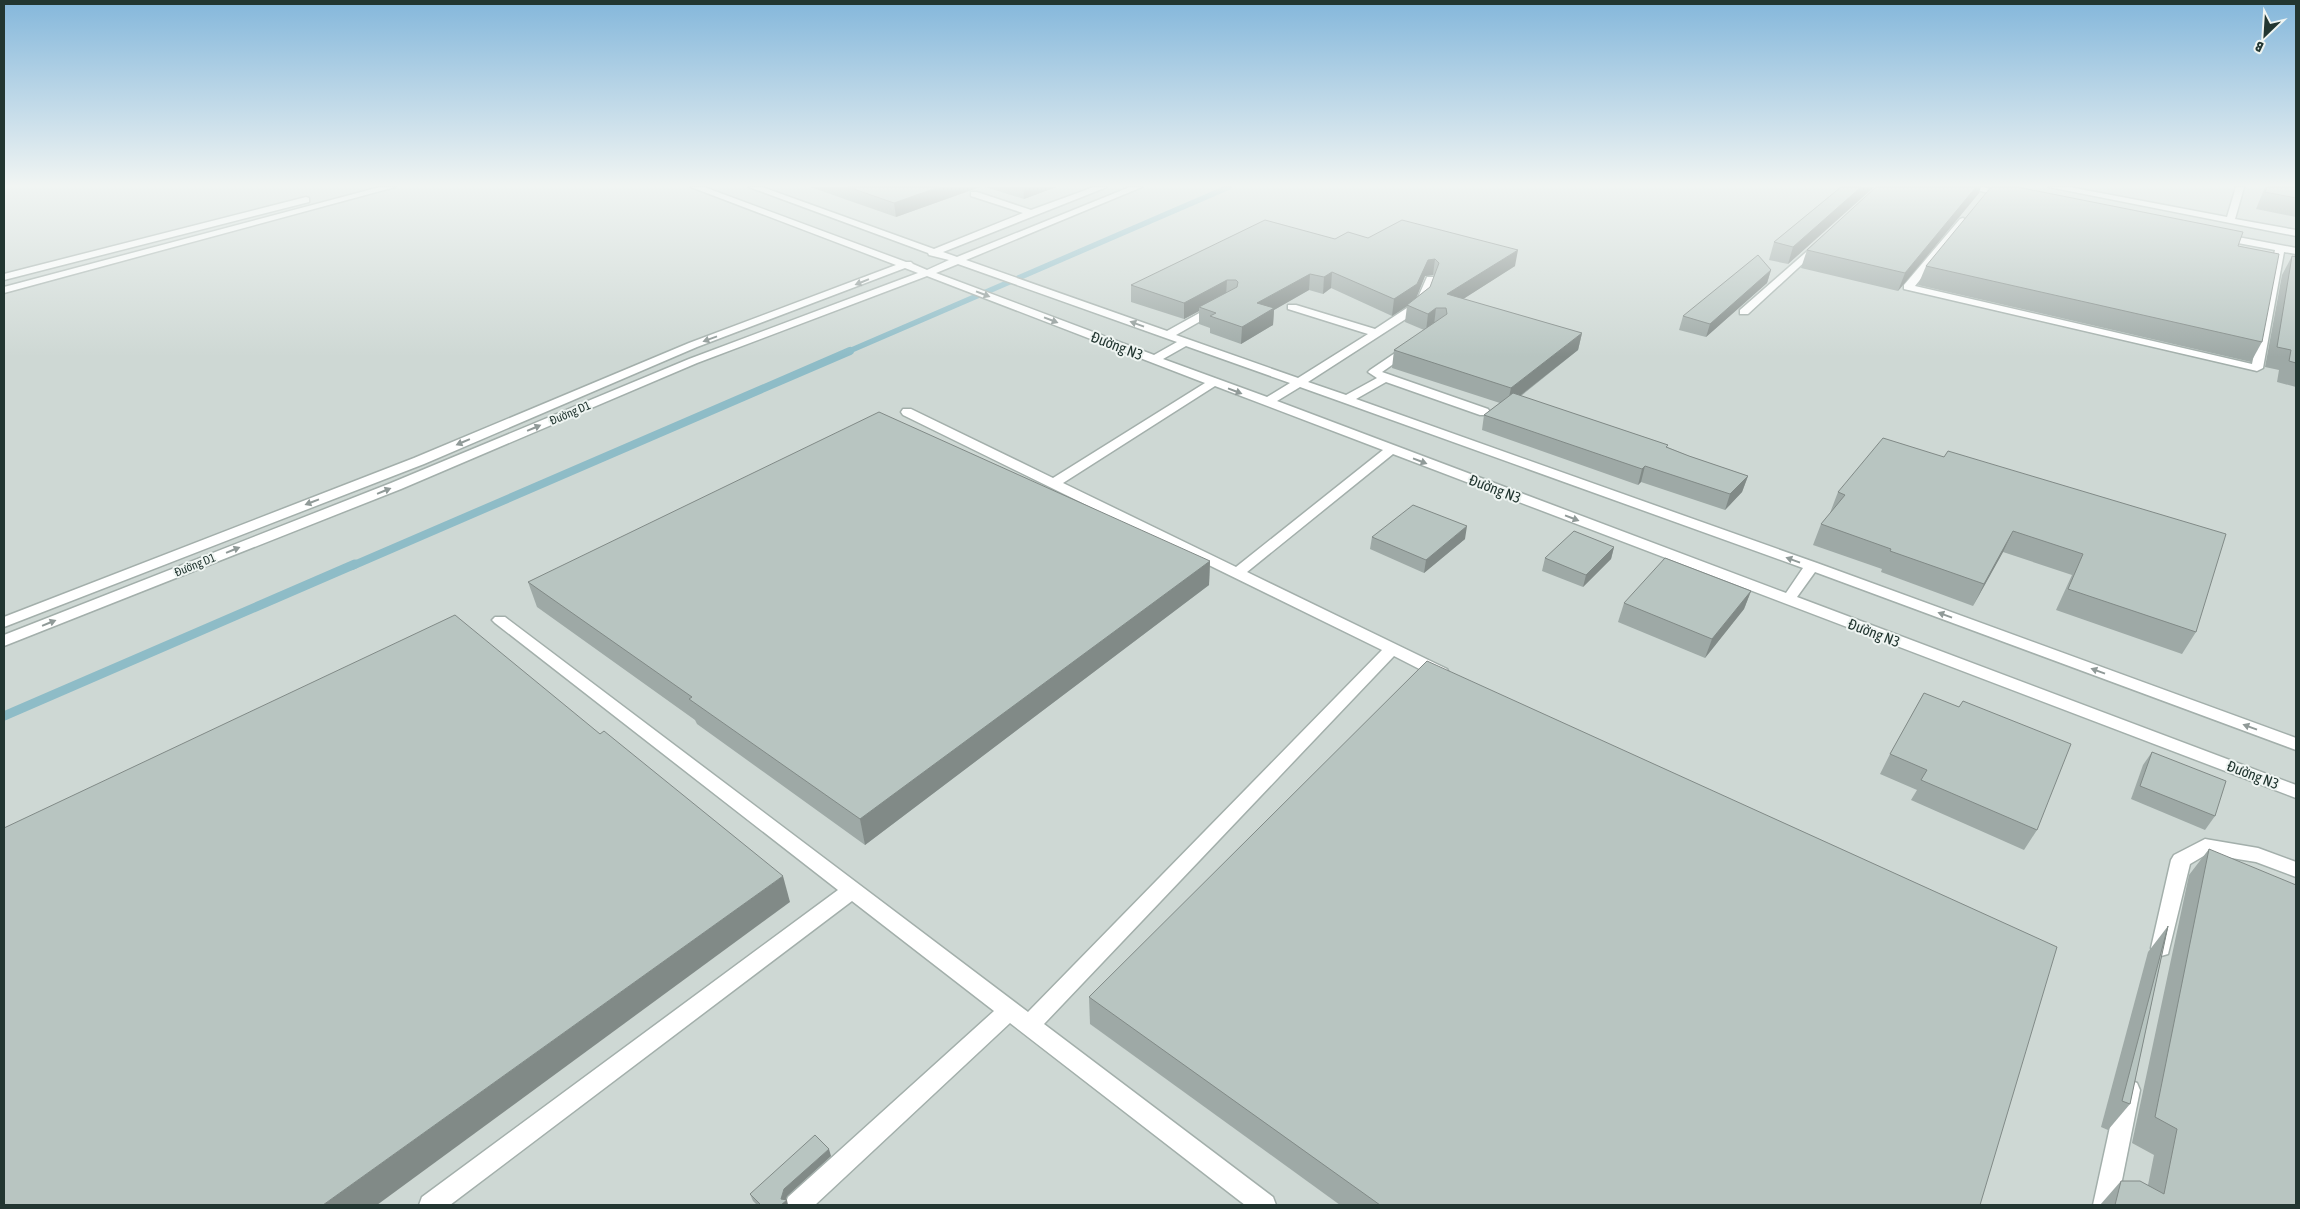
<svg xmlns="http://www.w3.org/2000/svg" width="2300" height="1209" viewBox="0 0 2300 1209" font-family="'Asap Condensed',sans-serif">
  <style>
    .built { fill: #ced8d4 }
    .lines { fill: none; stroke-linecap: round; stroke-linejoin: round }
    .stream-far2 { stroke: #8ebcc7; stroke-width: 5.5 }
    .stream-far1 { stroke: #8ebcc7; stroke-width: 8 }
    .stream { stroke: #8ebcc7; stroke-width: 9 }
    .minor-casing { stroke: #a3afab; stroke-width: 3 }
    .minor { fill: #fff; fill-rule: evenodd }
    .wall { fill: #9ea9a6; fill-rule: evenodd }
    .shaded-wall { fill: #818a87 }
    .building { fill: #b8c5c1; stroke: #818a87 }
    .oneway { fill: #909a98 }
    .labels { text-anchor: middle; stroke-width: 4; stroke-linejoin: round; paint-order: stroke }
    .far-street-label { font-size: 12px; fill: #223631; stroke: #eff5f2 }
    .street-label { font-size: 15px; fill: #223631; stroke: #eff5f2 }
  </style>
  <rect width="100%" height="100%" fill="#dfe8e5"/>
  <!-- built -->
  <rect class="built" x="4" y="187" width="2292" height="1018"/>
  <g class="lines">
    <!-- stream-far2 -->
    <path class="stream-far2" d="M847,352L1229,187"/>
    <!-- stream-far1 -->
    <path class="stream-far1" d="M352,566L850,351"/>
    <!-- stream -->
    <path class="stream" d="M4,716L355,564"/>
    <defs>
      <g id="minor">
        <path d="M380,187H395L4,293V287Z"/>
        <path d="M691,187H704L906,262H911L913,264L927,270L949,260L929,255L928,253L749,187H762L934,249L1023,213L971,196V192H977L1031,210L1094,187H1107L943,252L957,257L1130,187H1142L966,260L1167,331L1212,306H1220V310L1176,335L1298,378L1368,334L1288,309V305H1296L1375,329L1416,302L1427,277H1433L1435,279L1426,303L1415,313L1308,382L1346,395L1377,378L1368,372L1370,370L1404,347H1412V351L1382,372L1488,409L1490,412L1488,415H1480L1386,382L1356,399L1817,563L2296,738V750L1815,572L1797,597L2296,785V798L1393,454L1247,572L1447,669L1449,673L1447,677H1435L1394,656L1044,1024L1273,1197L1276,1205H1245L1010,1023L815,1205H785L788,1197L994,1011L852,901L450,1205H419L422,1197L838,890L495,623L492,620L495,617H505L1028,1012L1382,650L903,415L901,412L903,409H911L1053,478L1205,383L927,276L697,363L401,489L4,646V635L391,483L689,359L918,273L905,268L697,347L424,464L4,627V617L414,458L689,343L896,265ZM958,264L1177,342L1154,355L936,273ZM1186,346L1290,383L1267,397L1163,359ZM1215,386L1383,450L1236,567L1063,483ZM1300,387L1342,402L1803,568L1786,593L1277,401Z"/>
        <path d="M1965,187H1983L2012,195L2008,198Z"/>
        <path d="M2049,187H2069L2227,217L2236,187H2244L2235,219L2296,230V236Z"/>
        <path d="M306,197L309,198V202L4,280V274Z"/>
        <path d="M1963,218L1967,221L1966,223L1915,286L2252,364L2275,250L2222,240L2217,237L2222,234L2296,248V254L2284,252L2263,368L2257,371L1904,289V285L1960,219Z"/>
        <path d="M1820,240L1825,243L1823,245L1748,314H1740V310Z"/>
        <path d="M2205,839L2258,848L2296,862V877L2256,862L2207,854L2190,864L2168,954L2161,956L2154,954L2151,948L2171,860L2174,855Z"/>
        <path d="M2129,1080L2137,1083L2140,1090L2117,1205H2093L2118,1090L2121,1083Z"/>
      </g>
    </defs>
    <!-- minor casing -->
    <use href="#minor" class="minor-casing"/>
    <!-- minor -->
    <use href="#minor" class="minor"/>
  </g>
  <!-- wall -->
  <g class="wall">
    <path d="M810,187H980L896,217Z"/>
    <path d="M985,187H1056L1024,199Z"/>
    <path d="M1841,187H1874L1788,264L1769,260L1774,242Z"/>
    <path d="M1876,187H1981L1979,193L1898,291L1801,268L1807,250Z"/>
    <path d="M2265,187H2296V217L2256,209Z"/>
    <path d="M1368,238L1515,266L1463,299L1582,333L1578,350L1521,396L1668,445L1667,447L1689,456L1748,476L1742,492L1725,510L1641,482L1638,485L1482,430L1484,415L1500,403L1392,368L1394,350L1424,330L1405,322L1407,306L1392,316L1331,288L1323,294L1309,290L1274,310L1273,325L1241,344L1210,333V328L1199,324V311L1184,319L1131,302V285L1335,239ZM1433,275L1434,276L1430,287L1416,298L1425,276Z"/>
    <path d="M2238,246L2262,342L2251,362L1918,285L1926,266Z"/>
    <path d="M2296,252V387L2277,382L2279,370L2265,367L2282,275L2292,256L2294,257Z"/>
    <path d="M1771,270L1767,283L1706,337L1679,330L1683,316Z"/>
    <path d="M1944,457L2196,632L2182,654L2056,610L2072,575L2003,552L1973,606L1881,572L1882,569L1813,545L1821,524L1831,513H1830L1838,492Z"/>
    <path d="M1372,537L1465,539L1424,573L1370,549Z"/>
    <path d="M1614,547L1611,559L1583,587L1542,571L1545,558Z"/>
    <path d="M1210,561L1209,585L865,845L697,724L695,720L537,607L528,582Z"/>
    <path d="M1751,591L1744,609L1705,658L1618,622L1624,603Z"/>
    <path d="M1924,693L2037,830L2024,850L1911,800L1917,790L1880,774L1890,754Z"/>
    <path d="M2152,752L2215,816L2205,830L2131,799L2143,765Z"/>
    <path d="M2209,849L2296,1205H2100L2121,1181L2148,1185L2154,1155L2132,1143L2189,875Z"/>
    <path d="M2168,926L2130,1104L2108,1130L2101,1127L2148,952Z"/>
    <path d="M1089,997L1980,1205H1340L1090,1024Z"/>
    <path d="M831,1156L787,1196L785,1200L788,1205H757L753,1201L750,1194Z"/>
  </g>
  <!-- shaded-wall -->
  <g class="shaded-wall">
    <path d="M939,187H980L896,217L894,203Z"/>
    <path d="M1023,187H1056L1024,199Z"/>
    <path d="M1861,187H1874L1788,264L1793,247Z"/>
    <path d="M1976,187H1981L1979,193L1898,291L1905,273Z"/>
    <path d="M1518,250L1515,266L1446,310L1447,294Z"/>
    <path d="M1435,259L1433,275L1425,276L1415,301L1392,316L1394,299L1428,260Z"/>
    <path d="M1771,270L1767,283L1706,337L1710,324Z"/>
    <path d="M1332,272L1331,288L1323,294L1324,277Z"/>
    <path d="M1310,274L1309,290L1274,310L1273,325L1241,344L1242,327L1257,303Z"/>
    <path d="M1227,280L1226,296L1199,307V311L1184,319V303Z"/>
    <path d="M1436,308L1434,325L1426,331L1428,314Z"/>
    <path d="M1582,333L1578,350L1507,406L1511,388Z"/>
    <path d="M1645,466L1641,482L1638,485L1642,469Z"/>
    <path d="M1748,476L1742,492L1725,510L1730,494Z"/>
    <path d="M1467,526L1465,539L1424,573L1426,560Z"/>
    <path d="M2013,531L2003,552L1973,606L1984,584Z"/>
    <path d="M1614,547L1611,559L1583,587L1586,575Z"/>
    <path d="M1210,561L1209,585L865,845L860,819Z"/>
    <path d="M1751,591L1744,609L1705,658L1712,639Z"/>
    <path d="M783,876L790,902L377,1205H323Z"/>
    <path d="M829,1149L831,1156L787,1196L785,1202L787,1200L788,1205H781V1199L784,1189Z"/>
  </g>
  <!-- building -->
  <g class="building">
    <path d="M848,187H939L894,203Z"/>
    <path d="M1841,187H1861L1793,247L1774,242Z"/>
    <path d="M1876,187H1976L1905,273L1807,250Z"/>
    <path d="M1991,187H2017L2243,232L2238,246L2279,254L2262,342L1926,266Z"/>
    <path d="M2267,187H2296V198L2265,192Z"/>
    <path d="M1265,220L1335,239L1348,232L1368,238L1402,220L1518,250L1447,294L1582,333L1511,388L1394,350L1447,314L1446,308H1436L1428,314L1407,305L1430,287L1439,263L1435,259L1428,260L1417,284L1394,299L1332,272L1324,277L1310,274L1257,303L1274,308L1242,327L1210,316L1216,313L1199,307L1237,287L1238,282L1236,280H1227L1184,303L1131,285Z"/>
    <path d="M1758,255L1771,270L1710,324L1683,316Z"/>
    <path d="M2292,256L2296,257V363L2289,361L2291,350L2277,347Z"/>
    <path d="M1513,393L1668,445L1666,447L1689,456L1748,476L1730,494L1645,466L1642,469L1484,415Z"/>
    <path d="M879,412L1210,561L860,819L689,699L692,697L528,582Z"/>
    <path d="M1883,438L1944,457L1948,451L2226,534L2196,632L2068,589L2083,554L2013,531L1984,584L1890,551L1891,549L1821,524L1845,495L1838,492Z"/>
    <path d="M1413,505L1467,526L1426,560L1372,537Z"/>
    <path d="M1574,531L1614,547L1586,575L1545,558Z"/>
    <path d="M1665,558L1751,591L1712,639L1624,603Z"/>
    <path d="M455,615L600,734L604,731L783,876L323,1205H4V828Z"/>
    <path d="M1427,661L2057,947L1980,1205H1380L1089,997Z"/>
    <path d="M1924,693L1959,707L1963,701L2071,744L2037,830L1921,780L1927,770L1890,754Z"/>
    <path d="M2152,752L2226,781L2215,816L2140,786Z"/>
    <path d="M2209,849L2296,885V1205H2115L2121,1181H2140L2164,1194L2177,1129L2155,1117Z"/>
    <path d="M2168,926L2130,1104L2122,1101Z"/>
    <path d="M815,1135L829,1149L784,1189L781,1199L787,1200L781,1205H761L750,1194Z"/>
  </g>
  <!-- one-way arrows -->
  <defs><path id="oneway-solid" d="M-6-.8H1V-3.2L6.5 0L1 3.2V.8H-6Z" transform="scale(1.25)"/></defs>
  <g class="oneway">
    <use href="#oneway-solid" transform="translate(862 282) rotate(158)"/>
    <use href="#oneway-solid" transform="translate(983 294) rotate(21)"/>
    <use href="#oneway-solid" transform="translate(1051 320) rotate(21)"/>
    <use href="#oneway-solid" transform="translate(1137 324) rotate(-160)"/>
    <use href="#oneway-solid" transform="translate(710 339) rotate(160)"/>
    <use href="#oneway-solid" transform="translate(1235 391) rotate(21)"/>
    <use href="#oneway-solid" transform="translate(534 428) rotate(-23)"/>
    <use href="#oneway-solid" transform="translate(463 442) rotate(157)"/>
    <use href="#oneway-solid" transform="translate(1420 461) rotate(21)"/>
    <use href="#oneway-solid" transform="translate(384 491) rotate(-22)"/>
    <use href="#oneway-solid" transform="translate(312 502) rotate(159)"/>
    <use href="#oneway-solid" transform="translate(1572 518) rotate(21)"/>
    <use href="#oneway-solid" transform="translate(233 550) rotate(-22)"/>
    <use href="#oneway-solid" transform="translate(1793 560) rotate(-160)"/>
    <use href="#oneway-solid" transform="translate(1945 615) rotate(-160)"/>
    <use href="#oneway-solid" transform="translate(49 623) rotate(-22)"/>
    <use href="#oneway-solid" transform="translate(2098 671) rotate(-160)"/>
    <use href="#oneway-solid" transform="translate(2250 727) rotate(-160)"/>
  </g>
  <!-- sky -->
  <linearGradient id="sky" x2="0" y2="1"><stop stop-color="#84b7db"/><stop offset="0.52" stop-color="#f1f5f3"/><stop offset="1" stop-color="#f1f5f3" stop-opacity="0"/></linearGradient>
  <rect width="2300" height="357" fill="url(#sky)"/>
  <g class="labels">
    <!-- far-street labels -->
    <g class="far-street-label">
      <text transform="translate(570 413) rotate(-23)" y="4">Đường D1</text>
      <text transform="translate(195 565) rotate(-22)" y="4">Đường D1</text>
    </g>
    <!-- street labels -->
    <g class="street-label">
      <text transform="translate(1117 346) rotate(21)" y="5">Đường N3</text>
      <text transform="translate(1495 489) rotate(21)" y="5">Đường N3</text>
      <text transform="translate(1874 633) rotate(21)" y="5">Đường N3</text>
      <text transform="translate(2253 775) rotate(21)" y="5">Đường N3</text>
    </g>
  </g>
  <!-- border -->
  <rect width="2300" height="1209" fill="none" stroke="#223631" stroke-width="10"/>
  <!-- north arrow -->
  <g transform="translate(2265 35) rotate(205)" stroke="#eff5f2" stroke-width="4" paint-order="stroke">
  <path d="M0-4L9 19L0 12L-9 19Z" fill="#223631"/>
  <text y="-8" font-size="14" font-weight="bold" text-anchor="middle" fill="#223631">B</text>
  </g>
</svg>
